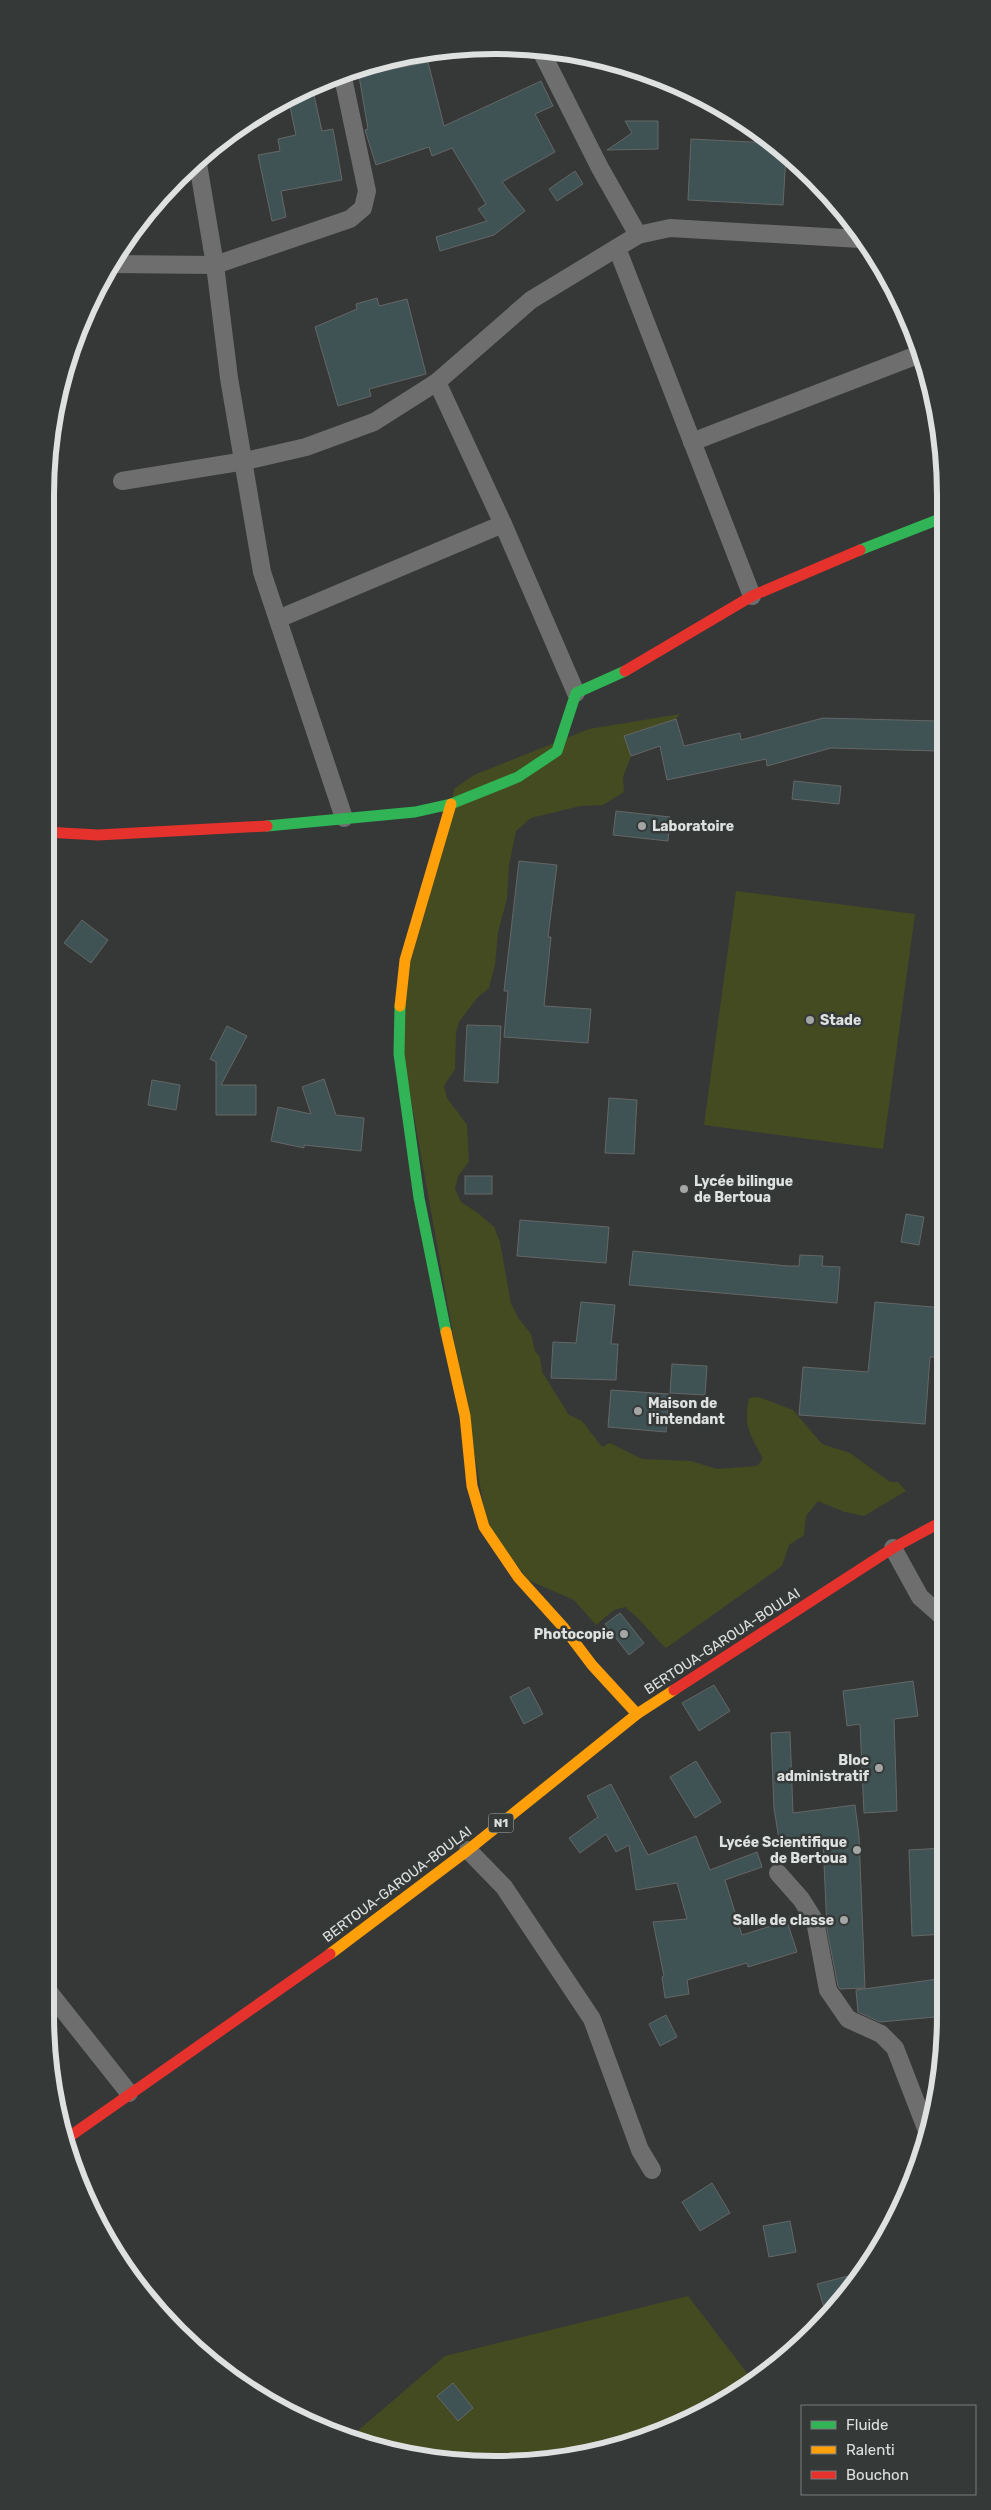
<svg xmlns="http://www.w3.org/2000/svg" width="991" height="2510" viewBox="0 0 991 2510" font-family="Rubik,sans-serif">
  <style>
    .green { fill: #444b21 }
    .building { fill: #3f5355; stroke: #656666 }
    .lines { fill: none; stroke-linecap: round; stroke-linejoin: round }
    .street { stroke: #6d6e6d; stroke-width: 18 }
    .fast { stroke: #30b455; stroke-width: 11 }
    .slow { stroke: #ff9f0a; stroke-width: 11 }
    .jam { stroke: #e5322d; stroke-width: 11 }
    .poi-dot { fill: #a4a6a6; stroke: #353938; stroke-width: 2 }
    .labels { text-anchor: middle; stroke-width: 5; stroke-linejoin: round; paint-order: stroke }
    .shield { fill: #353938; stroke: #acafae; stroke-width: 1 }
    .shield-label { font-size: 12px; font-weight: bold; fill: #dfe1e1 }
    .poi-label { font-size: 14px; font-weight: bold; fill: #dfe1e1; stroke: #353938; text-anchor: start }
    .street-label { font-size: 14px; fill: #dfe1e1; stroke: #353938 }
    .rim { fill: none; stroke: #dfe1e1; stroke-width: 6 }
  </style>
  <rect width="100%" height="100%" fill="#363837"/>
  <!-- green -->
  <g class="green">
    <path d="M680,714L676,719L625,736L631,756L623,777L624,792L603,805L580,806L531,818L516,831L509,865L507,899L498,932L495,965L489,988L478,997L459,1022L456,1032L455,1069L444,1086L447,1098L467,1125L469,1162L458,1176L455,1189L461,1202L478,1213L494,1227L500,1242L511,1304L519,1319L531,1334L535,1351L540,1357L542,1372L569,1415L582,1421L602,1447L610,1443L642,1459L691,1461L717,1469L757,1466L763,1459C750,1433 743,1427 749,1398L759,1397L793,1410L822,1444L850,1453L890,1482H898L906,1491L864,1516L845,1512L818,1501L806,1516L804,1535L789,1545L782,1566L666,1648C651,1634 641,1619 625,1607L614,1610L596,1625L574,1600L528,1580L487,1524L402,1049L405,972L447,830L454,789L474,775L589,729Z"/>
    <path d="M736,891L915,914L883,1149L704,1125Z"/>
    <path d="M688,2296L754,2382L746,2389L668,2431L584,2456L436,2461L347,2440L445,2356Z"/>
  </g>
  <!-- building -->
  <g class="building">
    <path d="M428,62L444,126L541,81L553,106L535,114L555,152L502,182L525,211L494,235L440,251L436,237L487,221L478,209L486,204L452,148L432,156L429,147L376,165L365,130L368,129L359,76Z"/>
    <path d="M312,86L322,131L333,129L342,180L281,191L286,217L272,221L258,155L280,151L278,139L296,135L288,97Z"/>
    <path d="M625,121H658V149L607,150L632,133Z"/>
    <path d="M691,139L771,143L786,156L783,205L688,200Z"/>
    <path d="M575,171L583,184L557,201L549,189Z"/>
    <path d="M377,298L379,306L407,299L426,374L369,389L371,396L338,406L315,327L357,309L356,304Z"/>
    <path d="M823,718L937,721V751L831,748L767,766L766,759L667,780L660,746L631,756L624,736L676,719L684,746L740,733L741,740Z"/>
    <path d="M794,781L841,786L839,804L792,799Z"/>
    <path d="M616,811L670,817L668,841L613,835Z"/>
    <path d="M519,861L557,865L548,937H551L544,1006L591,1009L588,1043L504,1037L508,991H504Z"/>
    <path d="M82,920L108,940L91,963L64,943Z"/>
    <path d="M467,1025L501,1026L498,1083L464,1081Z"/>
    <path d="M227,1026L247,1036L221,1085H256V1115H216V1062L210,1059Z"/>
    <path d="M324,1079L336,1115L364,1118L361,1151L304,1145V1148L271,1141L278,1107L311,1114L302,1087Z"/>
    <path d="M152,1080L180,1085L176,1110L148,1105Z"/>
    <path d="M609,1098L637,1100L634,1154L605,1153Z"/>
    <rect x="465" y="1176" width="27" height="18"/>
    <path d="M906,1214L924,1217L919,1245L901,1242Z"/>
    <path d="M520,1220L609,1227L606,1263L517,1256Z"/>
    <path d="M633,1251L788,1266H799L800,1255L823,1256L822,1266L840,1267L837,1303L629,1285Z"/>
    <path d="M581,1302L615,1305L611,1344H618L616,1380L551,1378L553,1342L576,1343Z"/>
    <path d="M875,1302L944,1308V1357H930L925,1424L799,1415L803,1367L868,1372Z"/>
    <path d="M672,1364L707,1366L705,1395L670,1393Z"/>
    <path d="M611,1390L669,1394L666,1432L608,1427Z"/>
    <path d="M620,1613L644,1643L629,1655L605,1624Z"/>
    <path d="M913,1681L918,1716L894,1719L897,1811L864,1813L860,1724L847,1726L843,1691Z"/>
    <path d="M714,1685L730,1711L699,1731L682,1703Z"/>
    <path d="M529,1687L543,1714L524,1724L510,1697Z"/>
    <path d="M790,1732L793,1813L855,1805L859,1836L865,1988L840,1989L838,1986L827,1930L823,1841L780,1846L774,1808L771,1733Z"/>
    <path d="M696,1761L721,1802L695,1818L670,1777Z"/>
    <path d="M611,1784L648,1855L696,1836L710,1870L757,1852L762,1867L725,1880L742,1935L787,1921L797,1952L748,1967L747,1963L687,1980L689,1994L665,1998L662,1977L664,1976L653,1922L687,1919L677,1883L636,1890L629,1845L616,1852L606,1834L580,1853L569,1838L598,1817L587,1796Z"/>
    <path d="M945,1848L946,1934L912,1936L909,1850Z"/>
    <path d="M946,1978V2016L880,2022L858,2012L856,1990Z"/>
    <path d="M666,2015L677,2037L660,2046L649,2024Z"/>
    <path d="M712,2183L730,2213L700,2231L682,2202Z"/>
    <path d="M790,2221L796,2252L769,2257L763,2226Z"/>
    <path d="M864,2272L853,2289L826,2314L817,2284Z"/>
    <path d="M453,2383L473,2408L458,2421L437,2396Z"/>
  </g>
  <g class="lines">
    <!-- street -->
    <g class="street">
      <path d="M540,49L600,168L638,235"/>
      <path d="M197,158L215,265L229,378L262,572L344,818"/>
      <path d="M617,248L752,596"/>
      <path d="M111,264L215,265L350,219L363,208L367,191L342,73"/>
      <path d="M437,382L503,524L576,693"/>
      <path d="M692,442L920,354"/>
      <path d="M122,481L245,461L306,447L374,422L437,382L531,300L638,235L670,228L860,239"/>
      <path d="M278,619L503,524"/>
      <path d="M893,1548L920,1597L945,1619"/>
      <path d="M468,1850L504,1887L592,2019L640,2150L652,2170"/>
      <path d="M778,1873L801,1899L815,1921L828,1990L848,2019L881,2034L895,2048L929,2136"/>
      <path d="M45,1987L129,2093"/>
    </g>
    <!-- fast -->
    <g class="fast">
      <path d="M860,550L942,518"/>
      <path d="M267,826L415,812L451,804L518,777L557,751L576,693L625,671"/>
      <path d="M400,1006L399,1054L419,1198L446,1332"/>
    </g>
    <!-- slow -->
    <g class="slow">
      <path d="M400,1006L405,960L451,804"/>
      <path d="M446,1332L465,1416L472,1486L484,1527L518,1577L564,1628L592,1665L637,1714"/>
      <path d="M330,1954L468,1850L637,1714L674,1690"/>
    </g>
    <!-- jam -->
    <g class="jam">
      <path d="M625,671L752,596L860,550"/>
      <path d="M45,832L98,835L267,826"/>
      <path d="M674,1690L893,1548L945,1520"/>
      <path d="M66,2139L330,1954"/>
    </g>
  </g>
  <!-- markers -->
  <g class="poi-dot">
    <circle cx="642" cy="826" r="5"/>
    <circle cx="810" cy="1020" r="5"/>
    <circle cx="684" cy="1189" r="5"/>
    <circle cx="638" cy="1411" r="5"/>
    <circle cx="624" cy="1634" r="5"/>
    <circle cx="879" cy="1768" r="5"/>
    <circle cx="857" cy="1850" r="5"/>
    <circle cx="844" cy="1920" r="5"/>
  </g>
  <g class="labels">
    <!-- shield labels -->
    <rect class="shield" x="488.5" y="1813.5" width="25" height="19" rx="4"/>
    <g class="shield-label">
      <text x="501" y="1827">N1</text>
    </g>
    <!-- poi labels -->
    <g class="poi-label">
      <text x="652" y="831">Laboratoire</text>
      <text x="820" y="1025">Stade</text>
      <text x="694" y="1186">Lycée bilingue<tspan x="694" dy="16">de Bertoua</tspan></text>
      <text x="648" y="1408">Maison de<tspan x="648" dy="16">l'intendant</tspan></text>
      <text x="614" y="1639" text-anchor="end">Photocopie</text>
      <text x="869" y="1765" text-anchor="end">Bloc<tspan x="869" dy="16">administratif</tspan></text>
      <text x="847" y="1847" text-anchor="end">Lycée Scientifique<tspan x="847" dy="16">de Bertoua</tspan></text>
      <text x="834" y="1925" text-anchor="end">Salle de classe</text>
    </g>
    <!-- street labels -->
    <g class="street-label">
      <text transform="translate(722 1641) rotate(-33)" y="5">BERTOUA-GAROUA-BOULAI</text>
      <text transform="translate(397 1884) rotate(-37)" y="5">BERTOUA-GAROUA-BOULAI</text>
    </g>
  </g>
  <!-- crop -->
  <path d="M0 0H991V2510H0ZM495 54H496A441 441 0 0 1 937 495V2015A441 441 0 0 1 496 2456H495A441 441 0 0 1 54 2015V495A441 441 0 0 1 495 54Z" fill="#353938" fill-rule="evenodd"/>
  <path class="rim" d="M495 54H496A441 441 0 0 1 937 495V2015A441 441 0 0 1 496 2456H495A441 441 0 0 1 54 2015V495A441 441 0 0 1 495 54Z"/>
  <!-- legend -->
  <rect x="801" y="2405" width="175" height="90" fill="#353938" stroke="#797c7c"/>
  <rect x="811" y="2421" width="25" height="8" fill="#30b455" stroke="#797c7c"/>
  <text x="846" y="2430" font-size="15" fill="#dfe1e1">Fluide</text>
  <rect x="811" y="2446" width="25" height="8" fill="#ff9f0a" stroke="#797c7c"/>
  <text x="846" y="2455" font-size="15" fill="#dfe1e1">Ralenti</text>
  <rect x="811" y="2471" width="25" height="8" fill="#e5322d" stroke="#797c7c"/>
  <text x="846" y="2480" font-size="15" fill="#dfe1e1">Bouchon</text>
</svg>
